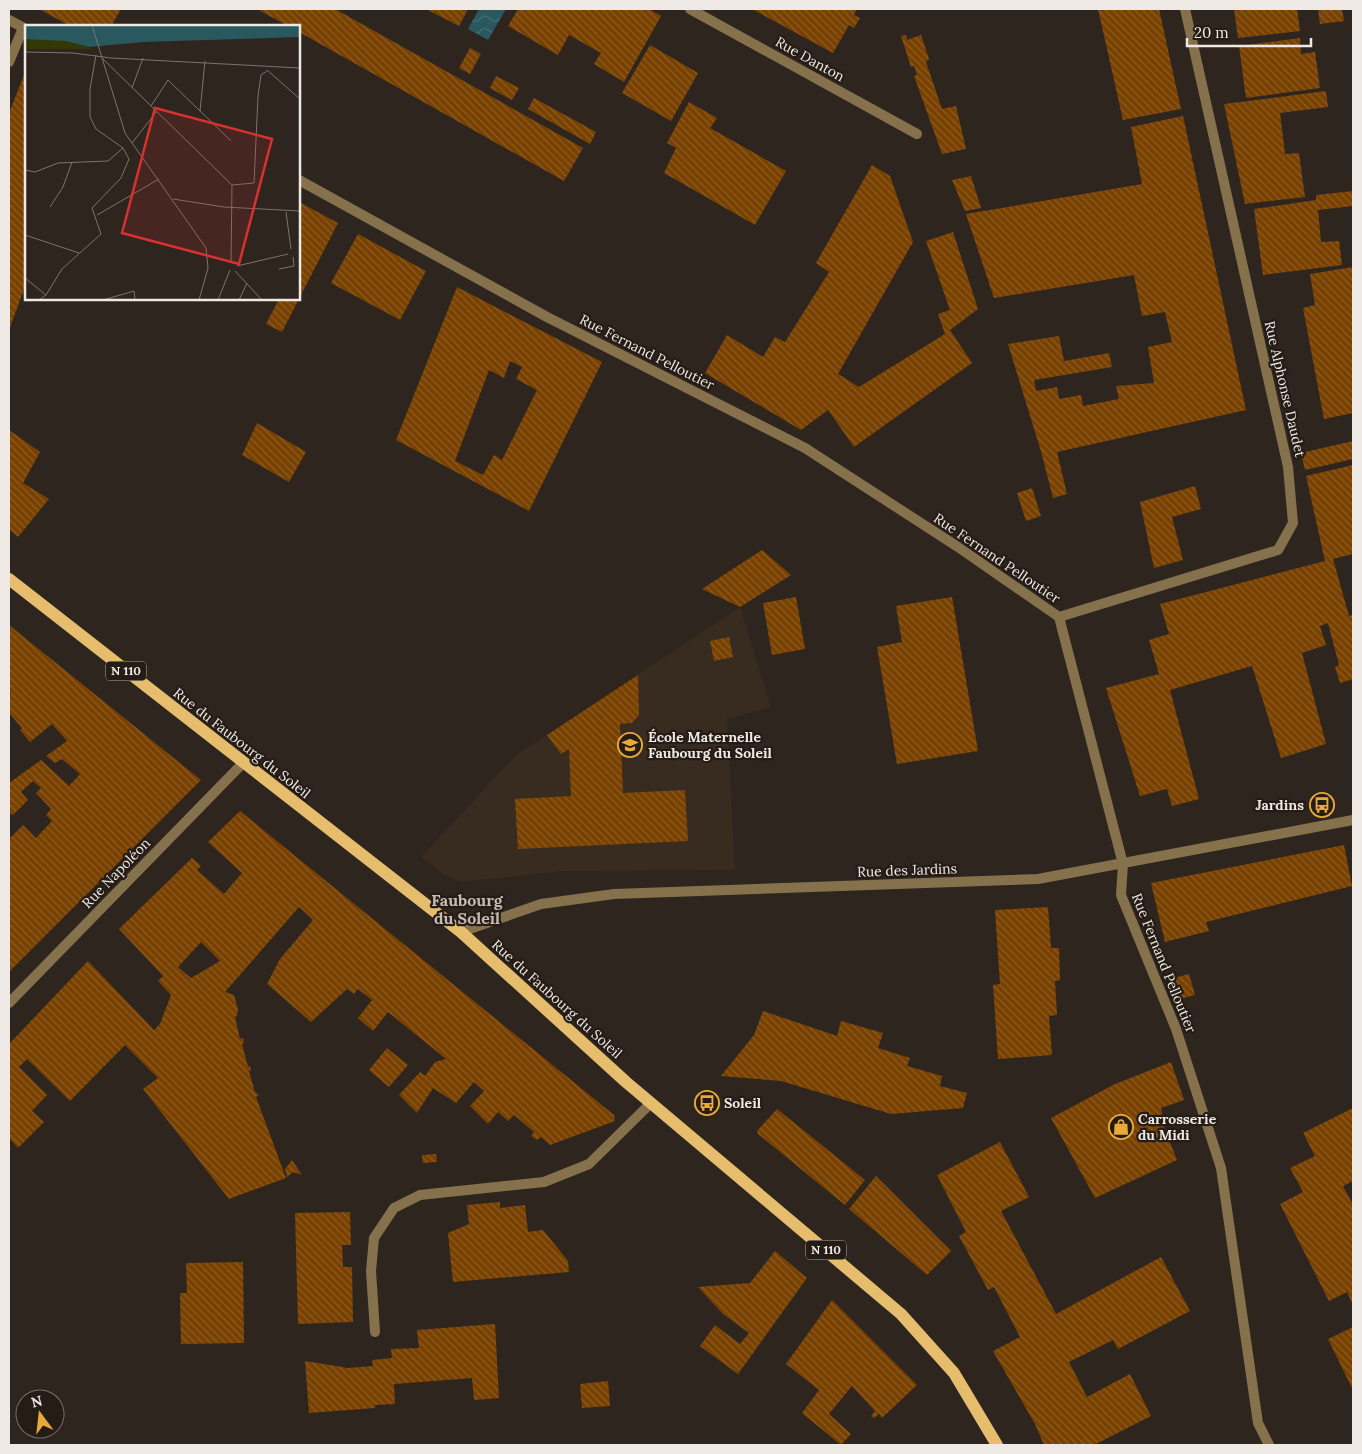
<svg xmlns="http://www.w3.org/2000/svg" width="1362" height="1454" viewBox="0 0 1362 1454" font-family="Lora,serif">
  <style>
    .built { fill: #382b20 }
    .water { fill: url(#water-waves) }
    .building { fill: url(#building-back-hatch); fill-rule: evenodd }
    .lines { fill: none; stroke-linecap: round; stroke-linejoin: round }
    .service { stroke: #85724d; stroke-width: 10 }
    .minor { stroke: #85724d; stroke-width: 10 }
    .primary { stroke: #e5bd6d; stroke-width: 12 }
    .labels { text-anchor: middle; stroke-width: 4.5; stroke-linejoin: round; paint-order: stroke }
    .shield { fill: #241c15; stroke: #b2aca7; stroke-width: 1 }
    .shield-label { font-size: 12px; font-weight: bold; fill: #efe9e5 }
    .street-label { font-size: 14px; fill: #efe9e5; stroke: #241c15 }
    .poi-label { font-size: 14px; font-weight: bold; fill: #efe9e5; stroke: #241c15; text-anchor: start }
    .quarter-label { font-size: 16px; font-weight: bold; fill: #c7bcb4; stroke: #241c15 }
    .inset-road { fill: none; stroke: #7b736e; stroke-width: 1 }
    .view { fill: #d73231; fill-opacity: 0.15; stroke: #d73231; stroke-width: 2.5 }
    .inset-edge { fill: none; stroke: #efe9e5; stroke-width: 2.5 }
  </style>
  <defs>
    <pattern id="water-waves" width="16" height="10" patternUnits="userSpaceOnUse" patternTransform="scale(1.25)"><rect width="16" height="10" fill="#29585e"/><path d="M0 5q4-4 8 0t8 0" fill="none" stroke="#487075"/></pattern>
    <pattern id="building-back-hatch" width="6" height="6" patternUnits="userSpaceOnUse" patternTransform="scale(1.25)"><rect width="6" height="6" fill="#794100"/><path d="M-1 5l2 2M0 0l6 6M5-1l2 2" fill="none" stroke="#8c5c25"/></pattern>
  </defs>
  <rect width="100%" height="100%" fill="#2e251f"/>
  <!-- built -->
  <path class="built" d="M740,607L771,707L727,719L735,870L564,871L460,882L443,874L421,857L515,756Z"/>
  <!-- water -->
  <path class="water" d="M479,9H506L488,40L468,29Z"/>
  <!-- building -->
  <g class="building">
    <path d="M39,9H121L111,26H70Z"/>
    <path d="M257,9H335L583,148L564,181L299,32V26H288Z"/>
    <path d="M426,9H468L459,26Z"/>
    <path d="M518,9H649L661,16L624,82L594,64L601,53L569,35L558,55L508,26Z"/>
    <path d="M752,9H857L854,15L860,18L854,28L849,25L833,53Z"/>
    <path d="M1098,9H1159L1181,109L1123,120Z"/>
    <path d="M1234,9H1297L1300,31L1238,38Z"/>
    <path d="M1318,9H1342L1344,21L1320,24Z"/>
    <path d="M906,35L907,40L921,35L929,59L926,62L942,109L956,106L966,149L942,154L914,76L917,75L914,66L911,67L901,36Z"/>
    <path d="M1300,38L1301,54L1315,52L1320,88L1246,98L1239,46Z"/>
    <path d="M650,45L698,73L671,121L622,93Z"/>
    <path d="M470,48L481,54L470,74L459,68Z"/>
    <path d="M26,70V284L9,330V113Z"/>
    <path d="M496,76L519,88L512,100L490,88Z"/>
    <path d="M1326,91L1328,107L1280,113L1285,154L1299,153L1305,197L1245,204L1224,104Z"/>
    <path d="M534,98L596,132L590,144L528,109Z"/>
    <path d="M689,102L717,118L710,128L786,171L755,225L664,173L676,148L667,143Z"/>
    <path d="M1183,116L1246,410L1057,452L1067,494L1053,498L1042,455L1008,344L1059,336L1064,361L1109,353L1112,367L1034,380L1036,391L1057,387L1059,399L1081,395L1083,406L1119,399L1116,386L1154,383L1148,347L1172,342L1165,312L1142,316L1134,275L994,298L966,214L1142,184L1131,127Z"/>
    <path d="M872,165L890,176L913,242L838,374L859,387L945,334L938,314L950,310L926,241L953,232L978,309L950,330L972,363L854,447L828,410L801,430L705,373L727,335L763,357L775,337L785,342L829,272L816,263Z"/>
    <path d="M971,176L981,208L965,211L952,180Z"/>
    <path d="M1353,191V206L1318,210L1321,242L1339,241L1342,265L1263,275L1254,209L1316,200V195Z"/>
    <path d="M299,202L338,223L282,332L266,324L279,299H299Z"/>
    <path d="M358,234L426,271L400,320L331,283Z"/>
    <path d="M1353,267V413L1324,419L1303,308L1315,305L1310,274Z"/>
    <path d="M457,287L602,362L529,511L396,440ZM510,361L522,367L516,379L537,390L502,460L494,455L483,475L455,461L489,370L504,378Z"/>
    <path d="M257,423L306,452L289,482L242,455Z"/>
    <path d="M9,430L40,452L23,483L49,499L18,537L9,529Z"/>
    <path d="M1353,441V459L1305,470L1301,453Z"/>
    <path d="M1353,465V554L1333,559L1349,616L1353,615V679L1340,683L1335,667L1339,665L1328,623L1320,626L1326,645L1302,653L1326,744L1281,758L1252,666L1170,690L1199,799L1172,806L1167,789L1140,796L1106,688L1159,674L1149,640L1169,634L1160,604L1325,561L1306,476Z"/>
    <path d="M1195,486L1201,509L1172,517L1183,560L1154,568L1140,502Z"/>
    <path d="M1032,488L1041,516L1026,521L1017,493Z"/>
    <path d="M762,550L791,575L740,607L702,589Z"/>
    <path d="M796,597L805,649L772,655L763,603Z"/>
    <path d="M952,597L978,751L897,764L877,647L902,642L896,606Z"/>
    <path d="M9,625L201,780L9,972V839L23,825L36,838L52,821L46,815L51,809L36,793L41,788L33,781L21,792L28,800L13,815L9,812V783L41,760L69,786L80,774L62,759L55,763L46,756L67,741L52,724L30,742L20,730L22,728L9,713V696L11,693L9,691Z"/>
    <path d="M729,637L733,657L714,661L710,641Z"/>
    <path d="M638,675L639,715L632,723L620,724L623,793L685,790L688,841L518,849L515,799L571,796L569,749L561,754L547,735Z"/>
    <path d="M240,811L614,1115L615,1121L550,1145L541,1137L537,1140L531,1136L534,1132L514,1115L508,1121L498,1112L488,1124L470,1106L484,1091L474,1082L456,1103L433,1088L417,1113L399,1095L420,1072L425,1076L435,1062L446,1059L388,1012L373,1031L358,1018L372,1000L358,989L354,994L347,989L311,1022L267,984L280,959L313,920L299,907L225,992L234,995L238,1009L237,1016L235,1017L240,1039L243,1038L244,1043L242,1044L248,1067L250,1066L251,1070L249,1071L255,1092L259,1095L256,1097L286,1178L229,1199L143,1089L158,1078L125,1045L70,1101L27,1059L19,1067L47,1095L32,1111L44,1122L18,1148L9,1138V1044L88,961L154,1030L160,1024L171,995L158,981L163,976L119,929L192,858L201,866L197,870L224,894L242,873L208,842ZM201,942L220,961L191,978L178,967Z"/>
    <path d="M1344,845L1352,886L1206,922L1209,931L1165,942L1151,883Z"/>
    <path d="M1048,907L1051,948H1059L1060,980L1055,981L1057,1015L1049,1016L1052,1055L998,1059L993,985L1000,984L995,910Z"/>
    <path d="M1189,974L1195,995L1179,999L1174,978Z"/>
    <path d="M763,1011L837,1036L841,1021L883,1033L878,1048L910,1058L907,1066L942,1076L940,1086L967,1093L963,1108L891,1114L781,1081L721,1076L754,1035Z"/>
    <path d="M387,1048L408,1065L389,1087L369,1070Z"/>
    <path d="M1171,1062L1184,1100L1161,1108L1164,1122H1162L1177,1160L1095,1198L1051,1118L1115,1084Z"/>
    <path d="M1353,1108V1181L1343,1186L1353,1205V1305L1347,1292L1329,1301L1280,1204L1303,1192L1290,1168L1315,1156L1303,1133Z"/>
    <path d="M777,1109L865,1180L845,1205L758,1134L757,1131Z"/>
    <path d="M1000,1142L1029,1197L1001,1211L1056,1314L1161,1257L1190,1311L1118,1349L1113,1340L1069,1362L1087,1397L1130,1374L1151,1416L1094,1445H1044L1035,1424L993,1351L1020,1337L994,1287L988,1290L959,1236L966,1232L937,1175Z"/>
    <path d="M436,1154L437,1162L423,1163L422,1155Z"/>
    <path d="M292,1160L302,1175L293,1172L287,1177L285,1169Z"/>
    <path d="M876,1176L951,1251L927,1275L849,1209Z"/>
    <path d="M500,1202V1208L525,1205L528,1232L543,1230L568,1261L569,1272L453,1282L448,1233L469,1224L467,1205Z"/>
    <path d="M350,1212L351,1245H342L343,1267H352L353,1322L298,1324L295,1213Z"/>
    <path d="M775,1251L807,1278L738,1374L700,1346L715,1325L740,1344L749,1333L723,1314L698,1287L750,1283Z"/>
    <path d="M243,1262L244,1343L181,1344L180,1293H187L186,1263Z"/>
    <path d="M832,1300L917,1385L882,1418L879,1414L874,1418L871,1416L875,1411L852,1386L829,1414L851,1434L841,1445L802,1413L819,1390L786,1364Z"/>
    <path d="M495,1324L499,1398L474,1400L472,1378L421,1382L394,1384L395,1404L375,1405V1408L309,1413L305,1361L348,1368L373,1366L372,1360L392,1358L391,1349L419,1348L417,1330Z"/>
    <path d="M1353,1327V1390L1328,1339Z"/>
    <path d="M608,1381L610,1406L582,1408L580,1384Z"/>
  </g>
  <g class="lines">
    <!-- service -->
    <path class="service" d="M375,1332L371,1271L374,1238L394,1208L420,1195L544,1182L589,1164L651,1103"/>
    <!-- minor -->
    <g class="minor">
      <path d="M690,9L917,134"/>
      <path d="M9,20L26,29"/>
      <path d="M9,62L23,28"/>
      <path d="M299,180L547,317L805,448L958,547L1059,617L1123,864L1121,895L1176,1029L1221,1168L1258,1423L1269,1445"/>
      <path d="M1059,617L1278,550L1293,523L1288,467L1185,9"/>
      <path d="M461,932L541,904L614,894L1038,879L1353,820"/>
      <path d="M9,1003L243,763"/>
    </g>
    <!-- primary -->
    <path class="primary" d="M9,579L461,932L626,1082L901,1314L954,1373L997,1445"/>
  </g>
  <!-- icons -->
  <defs>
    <symbol id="school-ring" viewBox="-11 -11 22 22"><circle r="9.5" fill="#241c15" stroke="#eaaa39" stroke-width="1.5"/><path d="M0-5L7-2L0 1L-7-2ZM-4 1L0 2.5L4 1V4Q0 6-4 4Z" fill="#eaaa39"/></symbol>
    <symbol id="bus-ring" viewBox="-11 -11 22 22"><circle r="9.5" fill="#241c15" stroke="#eaaa39" stroke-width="1.5"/><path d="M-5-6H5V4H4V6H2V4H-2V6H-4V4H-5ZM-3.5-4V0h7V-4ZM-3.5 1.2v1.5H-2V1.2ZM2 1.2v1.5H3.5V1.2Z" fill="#eaaa39"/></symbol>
    <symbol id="shop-ring" viewBox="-11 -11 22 22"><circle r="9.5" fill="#241c15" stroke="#eaaa39" stroke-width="1.5"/><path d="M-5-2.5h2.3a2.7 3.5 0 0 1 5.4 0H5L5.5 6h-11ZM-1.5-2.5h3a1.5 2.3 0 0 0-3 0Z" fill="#eaaa39"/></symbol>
  </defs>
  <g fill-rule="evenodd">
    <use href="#school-ring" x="616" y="731" width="28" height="28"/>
    <use href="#bus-ring" x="1308" y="791" width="28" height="28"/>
    <use href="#bus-ring" x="693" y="1089" width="28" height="28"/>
    <use href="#shop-ring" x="1107" y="1113" width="28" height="28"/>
  </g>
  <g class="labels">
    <!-- shield labels -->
    <g class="shield">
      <rect x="106" y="661.5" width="40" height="19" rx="4"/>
      <rect x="806" y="1240.5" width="40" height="19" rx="4"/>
    </g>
    <g class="shield-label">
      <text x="126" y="675">N 110</text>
      <text x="826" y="1254">N 110</text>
    </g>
    <!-- street labels -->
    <g class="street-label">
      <text transform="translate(810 59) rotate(29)" y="5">Rue Danton</text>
      <text transform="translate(647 352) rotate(27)" y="5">Rue Fernand Pelloutier</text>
      <text transform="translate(1285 389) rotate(77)" y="5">Rue Alphonse Daudet</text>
      <text transform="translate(997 558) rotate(34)" y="5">Rue Fernand Pelloutier</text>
      <text transform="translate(242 743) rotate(38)" y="5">Rue du Faubourg du Soleil</text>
      <text transform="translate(907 870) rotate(-2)" y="5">Rue des Jardins</text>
      <text transform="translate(116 873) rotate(-46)" y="5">Rue Napoléon</text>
      <text transform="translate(1164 963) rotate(68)" y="5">Rue Fernand Pelloutier</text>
      <text transform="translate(557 999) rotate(42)" y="5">Rue du Faubourg du Soleil</text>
    </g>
    <!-- poi labels -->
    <g class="poi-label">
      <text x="648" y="742">École Maternelle<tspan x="648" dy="16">Faubourg du Soleil</tspan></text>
      <text x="1304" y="810" text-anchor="end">Jardins</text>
      <text x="724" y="1108">Soleil</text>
      <text x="1138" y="1124">Carrosserie<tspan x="1138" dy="16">du Midi</tspan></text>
    </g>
    <!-- quarter labels -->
    <g class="quarter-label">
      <text x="467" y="906">Faubourg<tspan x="467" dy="18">du Soleil</tspan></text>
    </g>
  </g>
  <!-- overview -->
  <g transform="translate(25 25)">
    <rect width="275" height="275" fill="#2e251f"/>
    <path d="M4,13L40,16L69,24H0V14Z" fill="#333905"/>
    <path d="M3,0H275V12L118,17L64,22L40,16L0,14V1Z" fill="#29585e"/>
    <path class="inset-road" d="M67,0L100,108L181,223L183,243L174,275M0,27L48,28L86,33L275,43M78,34L207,160L206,238M242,45L275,74M107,63L118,33M126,81L143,55L206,116M175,86L180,36M107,118L132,86M0,145L10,147L33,138L83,136L98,123M207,160L229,158L233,71L236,50L242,46M148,174L199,182L275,186M25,182L38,162L47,137M261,187L266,224M72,190L134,154M0,210L54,228M212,241L263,229M254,244L269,241L268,232M210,246L237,275M0,253L21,270M14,275L21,270L37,244L76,209L67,183L96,153L104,134L98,123L71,104L65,92V64L71,30M78,275L109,266L110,275M193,275L205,245M214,275L222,258"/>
    <path class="view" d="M130,83L247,114L214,239L97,208Z"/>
    <rect width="275" height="275" class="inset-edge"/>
  </g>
  <!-- border -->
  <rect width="1362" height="1454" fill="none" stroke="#efe9e5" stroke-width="20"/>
  <!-- north arrow -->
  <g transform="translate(40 1414) rotate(345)"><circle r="24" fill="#241c15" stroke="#756e68"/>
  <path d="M0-4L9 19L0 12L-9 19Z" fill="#eaaa39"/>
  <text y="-8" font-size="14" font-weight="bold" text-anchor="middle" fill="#efe9e5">N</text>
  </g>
  <!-- scale -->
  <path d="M1187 38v8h124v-8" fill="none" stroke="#efe9e5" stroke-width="2.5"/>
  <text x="1194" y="38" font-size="15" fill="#efe9e5" stroke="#241c15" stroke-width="4" paint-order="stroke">20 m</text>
</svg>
